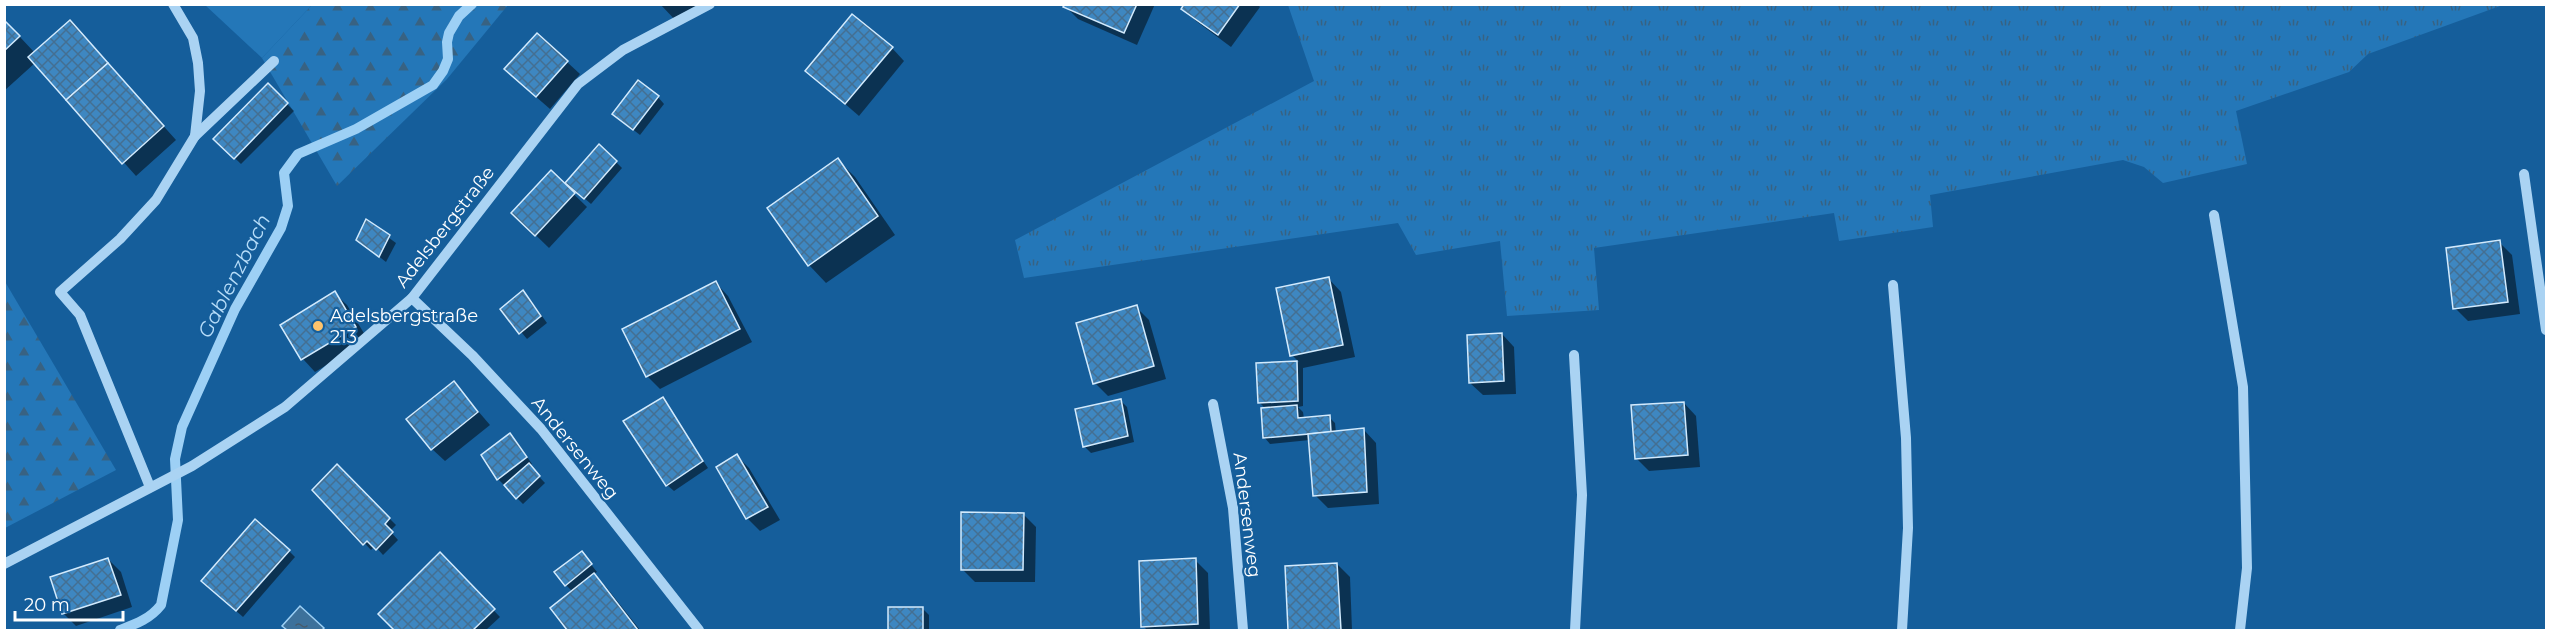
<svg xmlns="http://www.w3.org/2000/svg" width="2551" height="635" viewBox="0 0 2551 635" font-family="Montserrat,sans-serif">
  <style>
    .grass { fill: url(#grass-tufts) }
    .forest { fill: url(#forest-firs) }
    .garden { fill: #2477b8 }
    .water { fill: url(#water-ripples); stroke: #9dd0f5; stroke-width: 1.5 }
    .shadow { fill: #0007 }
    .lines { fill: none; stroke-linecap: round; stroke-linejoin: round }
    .stream { stroke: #9dd0f5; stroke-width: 10 }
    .building { fill: url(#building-cross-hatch); stroke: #d2eafd; stroke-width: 1.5 }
    .minor { stroke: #aad3f3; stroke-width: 10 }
    .poi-dot { fill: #ffc46c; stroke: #155e9b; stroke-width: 2 }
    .labels { text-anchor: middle; stroke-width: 4.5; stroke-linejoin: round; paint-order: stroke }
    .street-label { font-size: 18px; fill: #fff; stroke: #155e9b }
    .poi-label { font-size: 18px; fill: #fff; stroke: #155e9b; text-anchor: start }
    .water-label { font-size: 20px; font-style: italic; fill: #b7ddf9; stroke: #155e9b }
  </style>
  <defs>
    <pattern id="grass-tufts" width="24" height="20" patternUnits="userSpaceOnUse" patternTransform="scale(1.5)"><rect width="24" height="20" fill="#2477b8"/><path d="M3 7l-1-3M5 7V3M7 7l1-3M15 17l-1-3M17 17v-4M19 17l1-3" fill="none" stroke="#386282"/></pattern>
    <pattern id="forest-firs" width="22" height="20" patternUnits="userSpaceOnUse" patternTransform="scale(1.5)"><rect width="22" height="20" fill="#2477b8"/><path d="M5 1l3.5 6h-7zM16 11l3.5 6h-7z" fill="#386282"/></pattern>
    <pattern id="water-ripples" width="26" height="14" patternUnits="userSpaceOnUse" patternTransform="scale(1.5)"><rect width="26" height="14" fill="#3d719b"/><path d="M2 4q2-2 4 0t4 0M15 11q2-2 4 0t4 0" fill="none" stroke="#465b6c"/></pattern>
    <pattern id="building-cross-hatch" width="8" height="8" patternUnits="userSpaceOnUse" patternTransform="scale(1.5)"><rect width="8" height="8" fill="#3e87c1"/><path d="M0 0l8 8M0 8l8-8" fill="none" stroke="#446f92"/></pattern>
  </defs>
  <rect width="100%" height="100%" fill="#155e9b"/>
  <!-- grass -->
  <path class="grass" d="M2498,4L2500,6L2368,54L2349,72L2236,111L2247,164L2163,183L2144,167L2123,160L1930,195L1933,227L1839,241L1834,213L1594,248L1599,310L1507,316L1500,241L1416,255L1398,223L1024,278L1015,240L1314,81L1288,5Z"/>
  <!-- forest -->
  <g class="forest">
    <path d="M312,5H508L447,79L337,186L262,58Z"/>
    <path d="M4,280L116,470L5,528H4Z"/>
  </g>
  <!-- garden -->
  <path class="garden" d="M205,5H312L262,58Z"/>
  <!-- water -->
  <path class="water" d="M300,606L324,628L322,630H287L282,626Z"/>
  <!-- shadow -->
  <g class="shadow">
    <path d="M660,4H717L678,23Z"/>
    <path d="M1066,4H1155L1137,45L1078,19L1065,6Z"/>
    <path d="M1186,4H1257L1260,7L1231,47L1196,21L1183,8Z"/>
    <path d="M4,20L35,53L70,22L176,140L136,176L35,63L4,91Z"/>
    <path d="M892,48L904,61L859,116L807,71Z"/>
    <path d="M567,62L580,74L550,109L519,82Z"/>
    <path d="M268,85L294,111L241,164L215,139Z"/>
    <path d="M658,97L664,104L640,135L621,120Z"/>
    <path d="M838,160L855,177L895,235L826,283L809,265Z"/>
    <path d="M616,162L622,168L591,204L574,189Z"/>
    <path d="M551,172L587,207L549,248L513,213Z"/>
    <path d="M367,222L396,243L386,262L358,240Z"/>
    <path d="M2499,242L2512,255L2520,314L2468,321L2455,308Z"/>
    <path d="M1329,279L1341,292L1355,357L1303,368V406L1298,407L1303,412L1304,419L1329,417L1335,423L1336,433L1364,430L1376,443L1379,504L1328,508L1315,495L1310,440L1270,444L1264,437L1266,409L1259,402L1257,365L1299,362L1292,355Z"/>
    <path d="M716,283L728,296L752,342L660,389L647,376Z"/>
    <path d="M334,293L347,305L368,340L315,372L303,359L282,325Z"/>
    <path d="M529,298L547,323L527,339L502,309Z"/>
    <path d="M1136,307L1149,320L1166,379L1108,396L1095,383Z"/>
    <path d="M1502,334L1514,347L1516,394L1483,395L1470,383Z"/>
    <path d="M454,383L490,425L445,461L432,449Z"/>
    <path d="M662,399L708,468L674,491L667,485Z"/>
    <path d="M1121,401L1127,407L1134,442L1091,453L1084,446Z"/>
    <path d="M1684,403L1696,416L1700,467L1649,471L1636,458Z"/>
    <path d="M516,441L532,464L529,466L545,483L523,504L498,479Z"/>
    <path d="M737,456L749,468L780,520L760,531L747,518Z"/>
    <path d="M337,466L396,525L390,531L398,540L383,555L375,546L371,550L314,490Z"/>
    <path d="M1023,514L1036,527L1035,582H975L962,569Z"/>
    <path d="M289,551L295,557L243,617L209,587Z"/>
    <path d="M582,553L597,572L593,574L607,588L640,630H569L552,608L573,592L566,585Z"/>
    <path d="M440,554L500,617L486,630H396L380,614Z"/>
    <path d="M108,559L121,572L132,607L76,626L63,613Z"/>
    <path d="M1195,560L1208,573L1210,630H1147L1143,626Z"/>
    <path d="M1337,564L1350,577L1352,630H1290L1286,567Z"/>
    <path d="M889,609H923L929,615V630H889Z"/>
  </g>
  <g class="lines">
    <!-- stream -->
    <path class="stream" d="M120,630C136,624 150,619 161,605L178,520L175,459L182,427L235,309L281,228L288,206L284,173L298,154L356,129L433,85L443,71L448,59L447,42L449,33L459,16L472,4"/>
  </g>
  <!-- building -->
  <g class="building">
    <path d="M1065,4H1137L1124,33L1063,7Z"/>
    <path d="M1184,4H1240L1218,35L1181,9Z"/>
    <path d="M852,14L893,47L845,104L805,71Z"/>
    <path d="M4,20L20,36L4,51Z"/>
    <path d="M70,20L108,63L66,100L28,57Z"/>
    <path d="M537,33L568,61L536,97L504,69Z"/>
    <path d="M108,63L164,126L122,164L66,100Z"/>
    <path d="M638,80L659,96L633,130L612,114Z"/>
    <path d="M268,83L288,103L234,159L213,139Z"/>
    <path d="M599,144L617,161L584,199L565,183Z"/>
    <path d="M838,158L878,216L808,266L767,208Z"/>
    <path d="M551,170L575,193L535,236L511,213Z"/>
    <path d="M366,219L390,235L379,257L356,240Z"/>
    <path d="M2500,240L2508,302L2453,309L2446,248Z"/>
    <path d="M1329,277L1343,345L1290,356L1276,288Z"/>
    <path d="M716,281L740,329L646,377L622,329Z"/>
    <path d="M523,290L541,316L519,334L500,309Z"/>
    <path d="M335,291L356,327L301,360L280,325Z"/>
    <path d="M1137,305L1154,366L1093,384L1076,323Z"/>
    <path d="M1502,333L1504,381L1469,383L1467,335Z"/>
    <path d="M1297,361L1298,401L1258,403L1256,363Z"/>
    <path d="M454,381L478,412L431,450L406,419Z"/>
    <path d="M663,397L703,461L666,486L623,421Z"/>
    <path d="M1121,399L1128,436L1083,447L1075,409Z"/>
    <path d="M1684,402L1688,455L1635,459L1631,405Z"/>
    <path d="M1297,405L1298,418L1330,415L1331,432L1263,438L1261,408Z"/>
    <path d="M1364,428L1367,492L1313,496L1308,434Z"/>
    <path d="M510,433L527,457L497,480L481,455Z"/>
    <path d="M737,454L768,507L746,519L716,467Z"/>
    <path d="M529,463L540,476L516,499L504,485Z"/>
    <path d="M337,464L390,518L385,524L393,532L376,550L367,541L363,545L312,490Z"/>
    <path d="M961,512L1024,513L1023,570H961Z"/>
    <path d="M255,519L290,550L236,611L201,581Z"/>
    <path d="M582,551L592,564L565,586L554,572Z"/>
    <path d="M440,552L495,609L473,630H394L378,614Z"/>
    <path d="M108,558L121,595L62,614L50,577Z"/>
    <path d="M1196,558L1198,624L1141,627L1139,561Z"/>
    <path d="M1337,563L1341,630H1288L1285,566Z"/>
    <path d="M594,573L638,630H567L550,608Z"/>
    <rect x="888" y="607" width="35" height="23"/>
  </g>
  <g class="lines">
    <!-- minor -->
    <g class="minor">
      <path d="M195,136L274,61"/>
      <path d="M2524,174L2546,330"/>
      <path d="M2214,215L2243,387L2247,568L2240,630"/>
      <path d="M1893,285L1906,438L1908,528L1902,630"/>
      <path d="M412,298L472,355L541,429L699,630"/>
      <path d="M1574,355L1582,495L1575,630"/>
      <path d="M1213,404L1233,508L1243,630"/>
      <path d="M150,487L80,315L60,292L120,239L156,200L195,136L200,91L198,63L193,38L173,4"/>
      <path d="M4,564L192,466L285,407L412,298L578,84L623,50L710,4"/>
    </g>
  </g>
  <!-- markers -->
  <circle class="poi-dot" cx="318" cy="326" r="6"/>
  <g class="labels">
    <!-- street labels -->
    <g class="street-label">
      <text transform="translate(445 227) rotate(-52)" y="6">Adelsbergstraße</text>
      <text transform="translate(575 448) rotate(51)" y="6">Andersenweg</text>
      <text transform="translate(1247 515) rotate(83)" y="6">Andersenweg</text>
    </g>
    <!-- poi labels -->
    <g class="poi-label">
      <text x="330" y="322">Adelsbergstraße<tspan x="330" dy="21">213</tspan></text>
    </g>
    <!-- water labels -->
    <g class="water-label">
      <text transform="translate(234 276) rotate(-63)" y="7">Gablenzbach</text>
    </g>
  </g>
  <!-- border -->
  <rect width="2551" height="635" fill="none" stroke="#ffffff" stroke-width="12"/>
  <!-- scale -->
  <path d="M15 611v9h108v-9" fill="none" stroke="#ffffff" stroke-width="3"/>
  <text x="24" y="611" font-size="18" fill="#ffffff" stroke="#155e9b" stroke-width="4.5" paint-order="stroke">20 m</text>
</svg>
